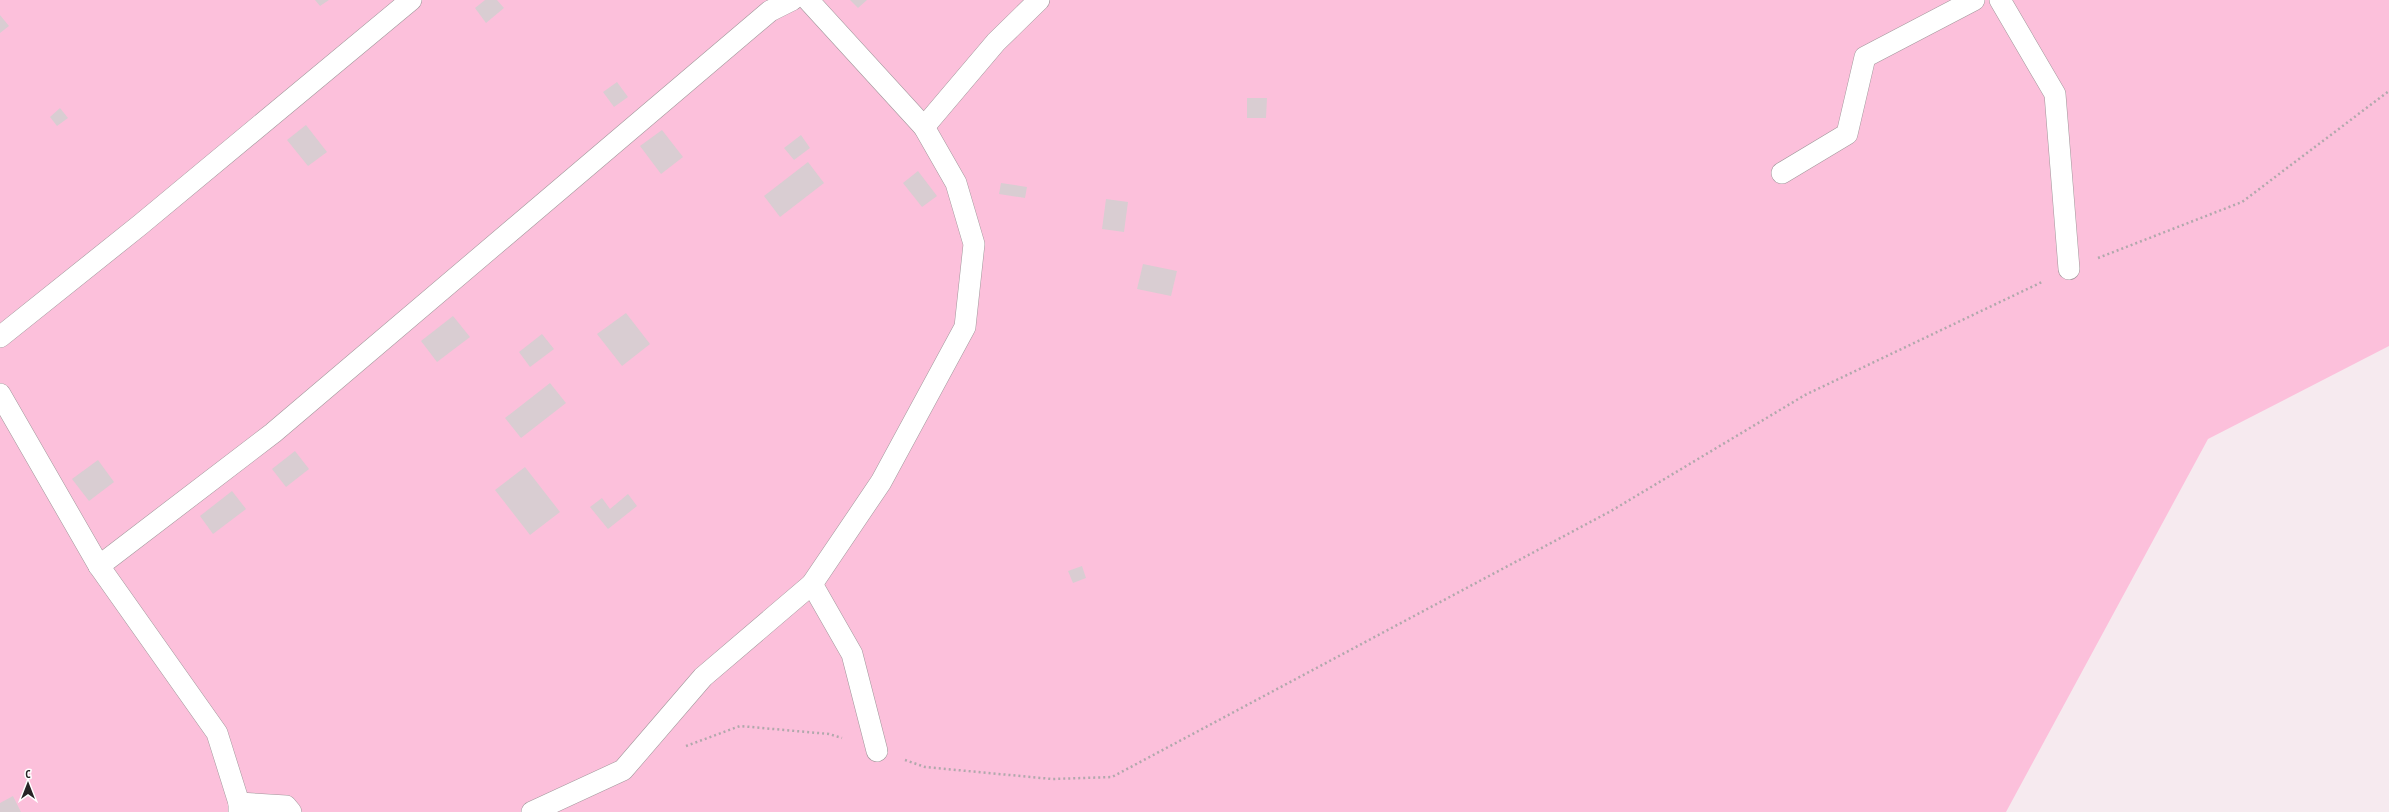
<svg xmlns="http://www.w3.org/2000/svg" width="2389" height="812" viewBox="0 0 2389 812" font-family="'PT Sans Narrow',sans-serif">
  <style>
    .green { fill: #fcc0db }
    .building { fill: #d9cdd2 }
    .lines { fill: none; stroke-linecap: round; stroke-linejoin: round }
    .lane-casing { stroke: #a1979b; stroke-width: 22 }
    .path { stroke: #b1a8ac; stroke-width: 2.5; stroke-dasharray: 2 3; stroke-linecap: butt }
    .lane { stroke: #fff; stroke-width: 21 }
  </style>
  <rect width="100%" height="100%" fill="#f6eaef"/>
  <!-- green -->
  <path class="green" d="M0,0H2389V346L2208,439L2006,812H0Z"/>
  <!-- building -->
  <g class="building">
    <path d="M315,0H329L320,6Z"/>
    <path d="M485,0H497L504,8L486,23L475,8Z"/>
    <path d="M850,0H867L858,8Z"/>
    <path d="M0,15L9,26L0,33Z"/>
    <path d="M617,82L628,97L614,107L603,92Z"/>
    <path d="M1247,98H1267L1266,118H1247Z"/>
    <path d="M60,108L68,118L57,126L50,117Z"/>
    <path d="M306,125L327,152L308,166L287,140Z"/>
    <path d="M662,130L683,157L661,174L640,146Z"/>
    <path d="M801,135L810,148L794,160L784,148Z"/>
    <path d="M808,162L824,183L780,217L764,196Z"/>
    <path d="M918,171L937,196L922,207L903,183Z"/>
    <path d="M1001,183L1027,187L1025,198L999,194Z"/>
    <path d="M1106,199L1128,202L1124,232L1102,229Z"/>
    <path d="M1143,264L1177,271L1171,296L1137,289Z"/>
    <path d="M626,313L650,344L622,366L597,334Z"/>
    <path d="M453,316L470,337L437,362L421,341Z"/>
    <path d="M542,334L554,349L530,367L519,352Z"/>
    <path d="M550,383L566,403L521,438L505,418Z"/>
    <path d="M295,451L309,469L286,487L272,469Z"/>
    <path d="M98,460L114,482L89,501L72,479Z"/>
    <path d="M525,467L560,512L530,535L495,490Z"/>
    <path d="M232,491L246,509L213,534L200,516Z"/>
    <path d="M628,494L637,506L608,529L590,507L602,498L610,509Z"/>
    <path d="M1082,566L1086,578L1073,583L1068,571Z"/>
    <path d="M13,796L21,812H0V803Z"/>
  </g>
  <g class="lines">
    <defs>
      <g id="lane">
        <path d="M2000,0L2055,94L2069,269"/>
        <path d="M924,127L996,42L1039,0"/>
        <path d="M1782,173L1847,134L1865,57L1974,0"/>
        <path d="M0,337L140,225L411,0"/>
        <path d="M0,394L99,566L217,733L239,803"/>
        <path d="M99,566L273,433L770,11L792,0"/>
        <path d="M812,584L852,654L877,751"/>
        <path d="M239,812V803L286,806L291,812"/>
        <path d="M532,812L623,770L703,677L812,584L881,482L965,327L974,244L956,183L924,127L808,0"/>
      </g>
    </defs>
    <!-- lane casing -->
    <use href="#lane" class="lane-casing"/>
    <!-- path -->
    <g class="path">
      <path d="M2098,258L2242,202L2389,91"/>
      <path d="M686,746L740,726L829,734L842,738"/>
      <path d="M905,760L925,767L1052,779L1112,777L1611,511L1805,395L2042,282"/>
    </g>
    <!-- lane -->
    <use href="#lane" class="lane"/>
  </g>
  <!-- north arrow -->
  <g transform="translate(28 784)" stroke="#ffffff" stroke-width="3" paint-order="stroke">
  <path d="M0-3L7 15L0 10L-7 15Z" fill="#272325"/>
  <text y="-6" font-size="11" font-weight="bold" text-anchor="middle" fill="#272325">С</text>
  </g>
</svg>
